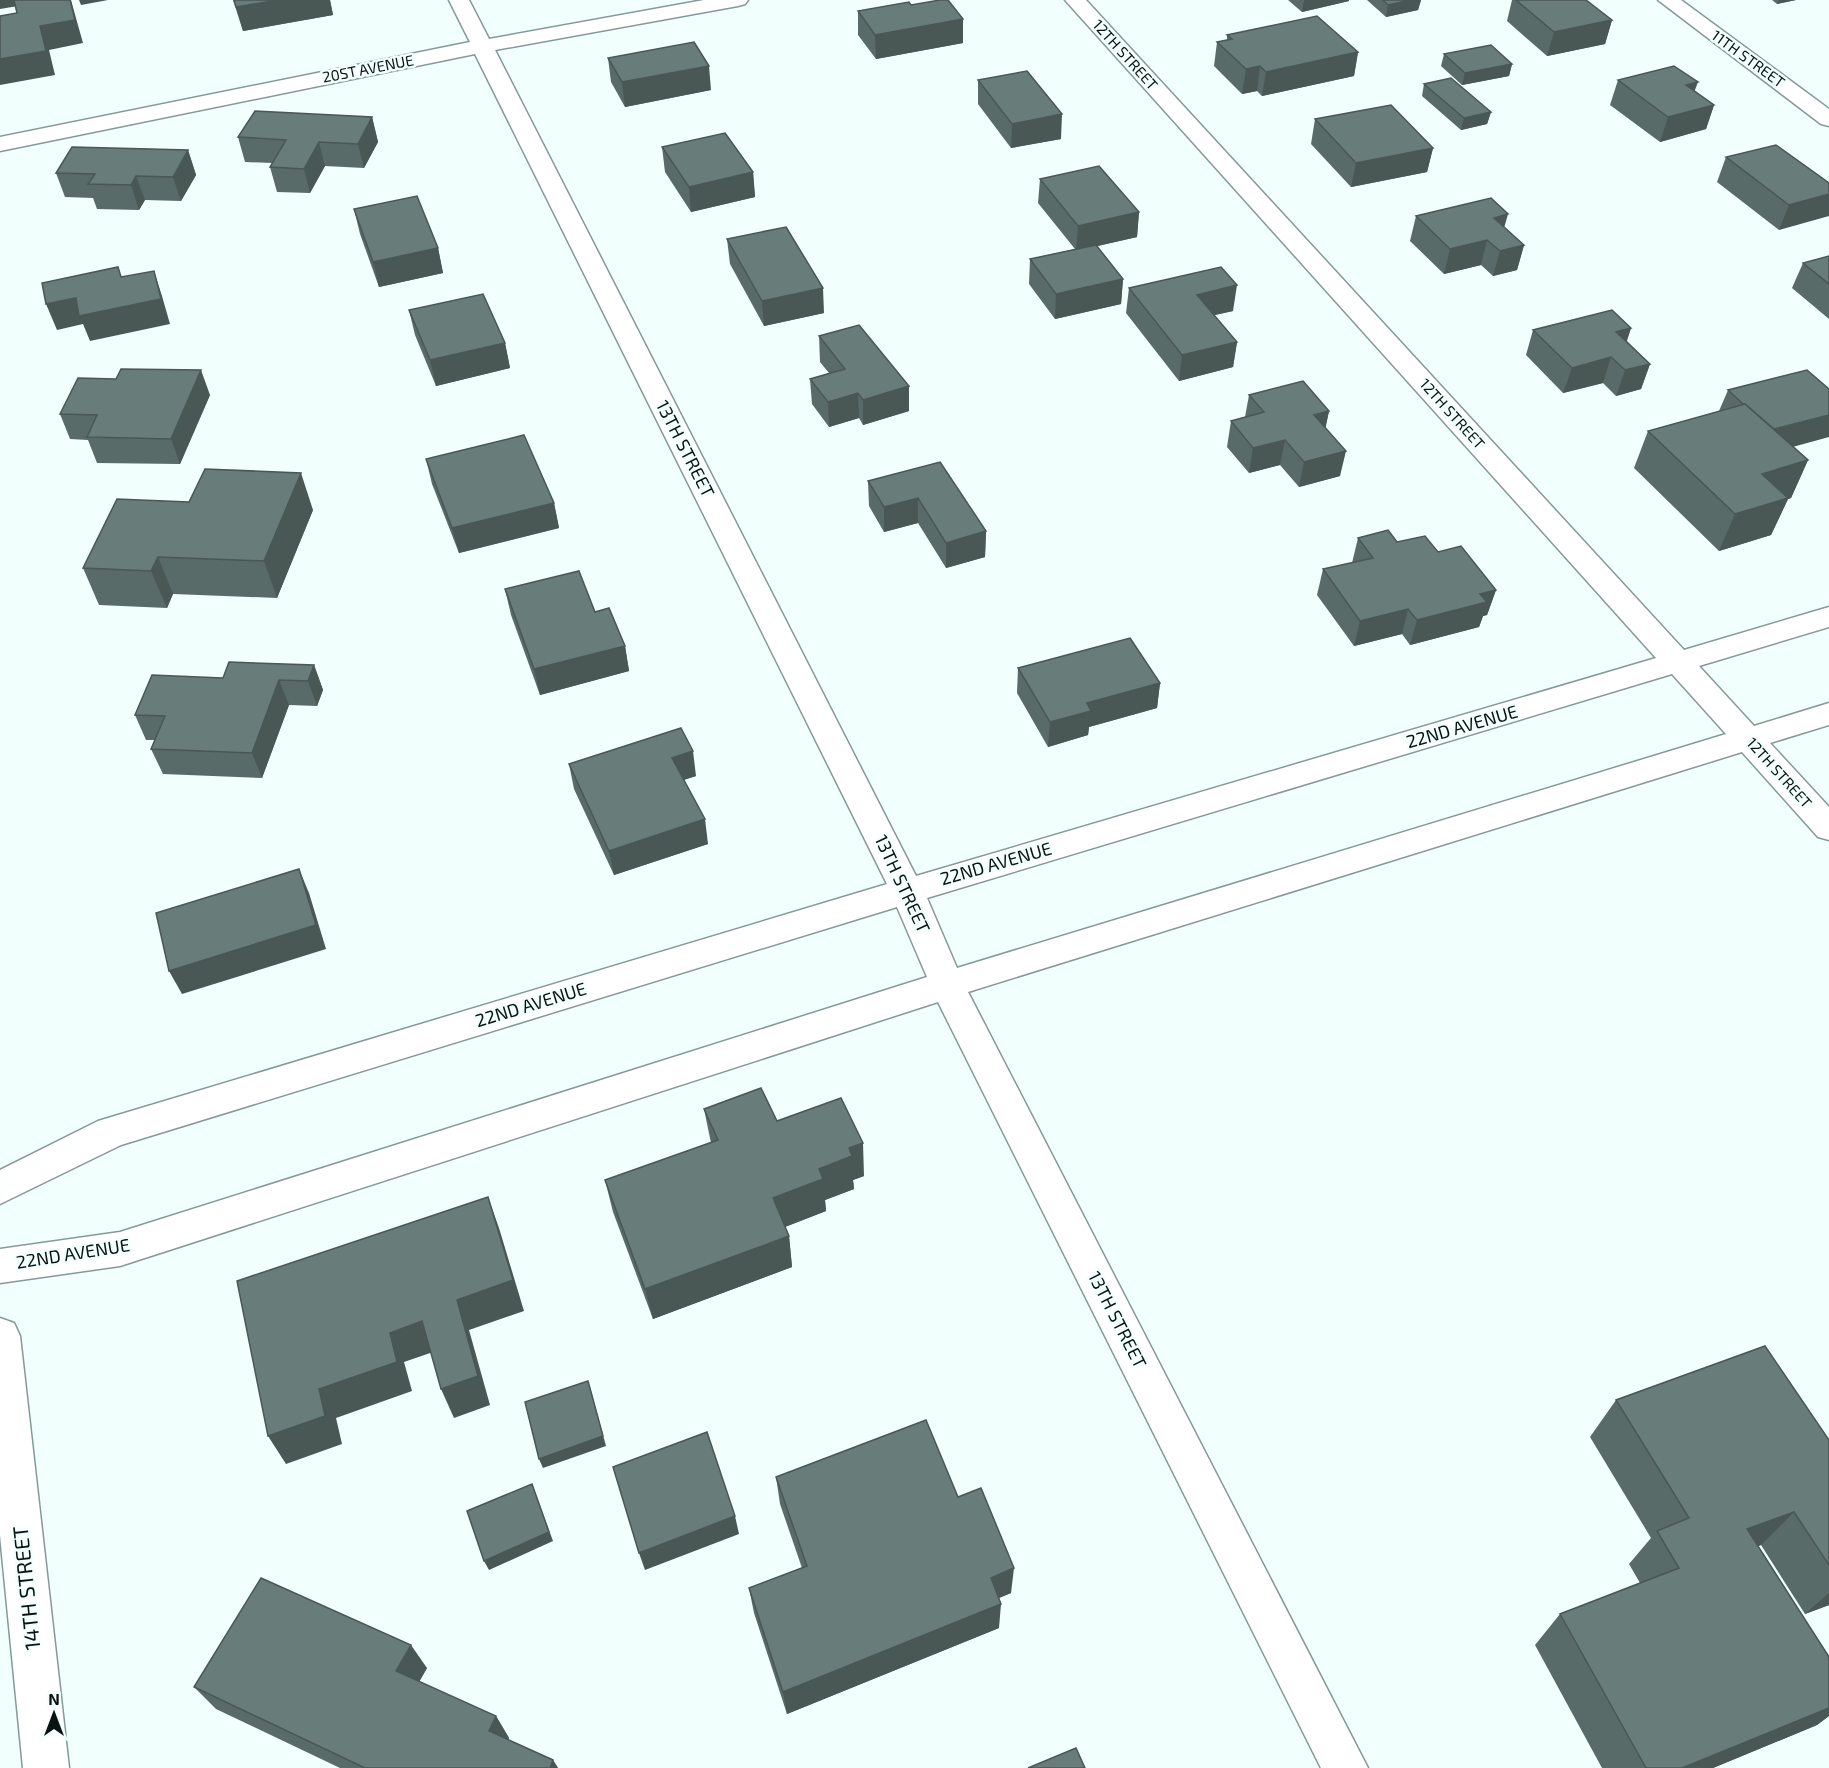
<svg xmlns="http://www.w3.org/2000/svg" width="1829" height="1768" viewBox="0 0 1829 1768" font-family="'Exo 2',sans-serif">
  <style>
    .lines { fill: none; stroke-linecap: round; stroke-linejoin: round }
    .street-casing { stroke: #859a98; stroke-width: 3 }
    .street { fill: #fff; fill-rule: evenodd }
    .wall { fill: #596b69 }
    .shaded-wall { fill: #495755 }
    .building { fill: #687c7a; stroke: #495755; stroke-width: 1.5 }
    .labels { text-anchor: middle; stroke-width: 5; stroke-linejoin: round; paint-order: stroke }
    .far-street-label { font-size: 15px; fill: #0b1312; stroke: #f1fffd }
    .street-label { font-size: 18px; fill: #0b1312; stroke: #f1fffd }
    .near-street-label { font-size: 21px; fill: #0b1312; stroke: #f1fffd }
  </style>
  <rect width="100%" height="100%" fill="#f1fffd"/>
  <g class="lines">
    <defs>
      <g id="street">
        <path d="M449,0H469L489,39L704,0H748L745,4L738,6L495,50L916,876L1656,658L1065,0H1086L1684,650L1829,607V627L1699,666L1754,726L1829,703V725L1770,743L1829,807V840L1818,837L1742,752L968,992L1368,1768H1321L938,1002L120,1266L0,1283V1249L120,1232L927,977L897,907L121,1145L0,1204V1170L98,1121L887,884L475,54L0,151V137L470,42ZM1672,674L1726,734L957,968L927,898Z"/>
        <path d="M1658,0H1681L1829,109V126L1821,124Z"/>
        <path d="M0,1318L14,1323L20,1336L69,1768H23L0,1535Z"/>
      </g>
    </defs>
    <!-- street casing -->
    <use href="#street" class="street-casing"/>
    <!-- street -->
    <use href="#street" class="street"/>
  </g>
  <!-- wall -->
  <g class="wall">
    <path d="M233,0H330L333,15L243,31Z"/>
    <path d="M1288,0H1349V1L1302,12Z"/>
    <path d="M1367,0H1421L1418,10L1386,17Z"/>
    <path d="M1512,0H1586L1612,20L1605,44L1547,56L1507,21Z"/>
    <path d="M1772,0H1796L1777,4Z"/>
    <path d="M911,5L963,43L876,59L858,35V11Z"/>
    <path d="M1227,35L1358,52L1354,76L1262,96L1257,91L1242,94L1214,66L1217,42L1227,40Z"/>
    <path d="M1444,54L1512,64L1509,76L1462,85L1441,66Z"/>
    <path d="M608,58L711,90L625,107L611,82Z"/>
    <path d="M978,80L1061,139L1011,148L978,104Z"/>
    <path d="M1618,80L1695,91L1714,105L1706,129L1660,142L1610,105Z"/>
    <path d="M1424,84L1491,112L1487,124L1461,130L1422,96Z"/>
    <path d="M372,117L378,142L364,168L325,166L310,193L277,192L270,167L273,163L245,162L238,137Z"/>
    <path d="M1315,119L1433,148L1427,172L1351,187L1311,144Z"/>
    <path d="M662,147L753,172L755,197L691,212L665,172Z"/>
    <path d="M188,150L196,175L181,201L145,200L139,210L97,209L93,198L65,197L56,173Z"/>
    <path d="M1726,157L1829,183L1779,230L1717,182Z"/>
    <path d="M1040,179L1139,212L1137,237L1097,246L1123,279L1121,304L1055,319L1029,284L1030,259L1075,249L1038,203Z"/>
    <path d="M354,209L438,248L443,273L379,287L360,234Z"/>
    <path d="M1416,216L1504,227L1524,245L1517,270L1493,276L1481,265L1444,274L1410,241Z"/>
    <path d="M727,239L824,313L764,326L730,264Z"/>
    <path d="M1829,256V319L1792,288L1803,263Z"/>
    <path d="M1129,288L1233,311L1214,315L1237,342L1233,367L1179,381L1126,313Z"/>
    <path d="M409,310L505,343L510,368L436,386L415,335Z"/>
    <path d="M1631,328L1627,341L1650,364L1641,389L1616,396L1603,383L1563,393L1526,355L1533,330Z"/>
    <path d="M819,336L909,411L863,425L859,418L829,427L812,404L810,379L829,373L820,362Z"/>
    <path d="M1728,390L1808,460L1791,498L1788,499L1771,535L1719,551L1634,468L1648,431L1719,411Z"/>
    <path d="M210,395L180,464L97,463L88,440L70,439L60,414Z"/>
    <path d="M1249,395L1329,411L1325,428L1340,476L1299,487L1280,465L1249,473L1227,447L1231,421L1245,417Z"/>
    <path d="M426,459L554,503L559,528L459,553L432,484Z"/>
    <path d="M940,462L986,531L985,557L946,568L918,523L884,532L869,506L868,481Z"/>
    <path d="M313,510L277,598L173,594L167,608L99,605L83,568Z"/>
    <path d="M1358,538L1397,542L1438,552L1496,590L1487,615L1483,616L1479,627L1410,645L1402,634L1354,646L1317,595L1323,569L1352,563Z"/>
    <path d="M505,589L625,646L629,671L540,695L511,615Z"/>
    <path d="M314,665L323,690L317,706L289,705L262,778L163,774L151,749L155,740H146L135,715L223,678Z"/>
    <path d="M1018,668L1160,683L1157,708L1089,727L1088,735L1048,747L1017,693Z"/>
    <path d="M569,764L696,776L684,780L708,844L614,875L574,789Z"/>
    <path d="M704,1109L777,1121L864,1176L853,1180L854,1189L825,1200L826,1211L785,1227L789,1236L792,1267L653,1319L613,1212L605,1180L711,1143Z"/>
    <path d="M1616,1400L1829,1440V1605L1805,1614L1761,1545L1758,1546L1829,1657V1716L1817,1725L1713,1768H1602L1535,1645L1560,1614L1640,1583L1629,1564L1651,1538L1590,1437Z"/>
    <path d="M776,1477L958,1497L1011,1593L999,1598V1628L787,1714L754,1613L749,1588L802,1568L780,1504Z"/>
    <path d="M427,1668L419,1682L496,1716L509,1738L508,1740L553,1760L558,1768H340L216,1709L194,1687Z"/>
  </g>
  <!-- shaded-wall -->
  <g class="shaded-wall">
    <path d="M0,0H54L0,9Z"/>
    <path d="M70,0H71L74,11L83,43L49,50L55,75L0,85V59Z"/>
    <path d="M79,0H108L81,5Z"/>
    <path d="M279,0H330L333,15L243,31L236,7Z"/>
    <path d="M1304,0H1349V1L1302,12Z"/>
    <path d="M1411,0H1421L1418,10L1386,17L1388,5Z"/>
    <path d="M1779,0H1796L1777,4Z"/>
    <path d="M963,19V43L876,59L875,35Z"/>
    <path d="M1612,20L1605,44L1547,56L1554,32Z"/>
    <path d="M1358,52L1354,76L1262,96L1266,72Z"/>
    <path d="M1512,64L1509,76L1462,85L1465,73Z"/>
    <path d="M709,66L711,90L625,107L622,82Z"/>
    <path d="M1260,66L1257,91L1242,94L1246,69Z"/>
    <path d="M1698,82L1689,106L1686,85Z"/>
    <path d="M1714,105L1706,129L1660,142L1668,117Z"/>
    <path d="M1491,112L1487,124L1461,130L1464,118Z"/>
    <path d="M1062,114L1061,139L1011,148L1012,124Z"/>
    <path d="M372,117L378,142L364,168L358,144Z"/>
    <path d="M319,142L325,166L310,193L304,169Z"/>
    <path d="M1433,148L1427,172L1351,187L1356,163Z"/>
    <path d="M188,150L196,175L181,201L173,177Z"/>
    <path d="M753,172L755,197L691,212L689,187Z"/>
    <path d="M136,176L145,200L139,210L131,185Z"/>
    <path d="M1829,194V216L1779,230L1789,205Z"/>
    <path d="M1139,212L1137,237L1076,251L1078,226Z"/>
    <path d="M1508,214L1501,239L1494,218Z"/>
    <path d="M1487,240L1481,265L1444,274L1450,249Z"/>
    <path d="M1524,245L1517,270L1493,276L1500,251Z"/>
    <path d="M438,248L443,273L379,287L373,262Z"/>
    <path d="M154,271L162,296L170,324L90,341L83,324L57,330L46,304Z"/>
    <path d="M1123,279L1121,304L1055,319L1056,294Z"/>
    <path d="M1237,285L1233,311L1193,320L1197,295Z"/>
    <path d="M823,288L824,313L764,326L762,301Z"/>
    <path d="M1631,328L1622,353L1616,332Z"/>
    <path d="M1237,342L1233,367L1179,381L1182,355Z"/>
    <path d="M505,343L510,368L436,386L430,360Z"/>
    <path d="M1611,357L1603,383L1563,393L1572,368Z"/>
    <path d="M1650,364L1641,389L1616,396L1625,370Z"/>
    <path d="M201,370L210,395L180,464L171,439Z"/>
    <path d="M909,386V411L863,425V400Z"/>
    <path d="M858,393L859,418L829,427L828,402Z"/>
    <path d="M1329,411L1324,436L1314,415Z"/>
    <path d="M1829,415V437L1760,456L1771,430Z"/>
    <path d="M1285,440L1280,465L1249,473L1253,448Z"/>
    <path d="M1346,451L1340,476L1299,487L1304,462Z"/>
    <path d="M1808,460L1791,498L1788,499L1771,535L1719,551L1735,514L1762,474Z"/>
    <path d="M301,473L313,510L277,598L264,561Z"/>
    <path d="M918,498V523L884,532V507Z"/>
    <path d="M554,503L559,528L459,553L452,528Z"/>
    <path d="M986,531L985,557L946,568V543Z"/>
    <path d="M158,557L173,594L167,608L151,571Z"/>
    <path d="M1496,590L1487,615L1483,616L1479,627L1410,645L1417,620L1480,594Z"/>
    <path d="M1408,609L1402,634L1354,646L1360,621Z"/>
    <path d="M625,646L629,671L540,695L534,669Z"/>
    <path d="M314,665L323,690L317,706L308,681Z"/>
    <path d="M279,680L289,705L262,778L252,753Z"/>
    <path d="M1160,683L1157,708L1089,727L1088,735L1048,747L1050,722L1087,703Z"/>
    <path d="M693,751L696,776L676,782L672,758Z"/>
    <path d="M705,819L708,844L614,875L609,851Z"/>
    <path d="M299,869L309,893L326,949L182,994L169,971Z"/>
    <path d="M863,1143L864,1176L853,1180L854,1189L825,1200L826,1211L777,1230L773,1198L849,1148Z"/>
    <path d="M488,1197L499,1228L524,1311L469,1330L490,1405L454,1418L441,1389L457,1300Z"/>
    <path d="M789,1236L792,1267L653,1319L645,1289Z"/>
    <path d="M422,1321L436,1351L404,1362L412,1391L336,1418L342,1444L286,1464L268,1436L319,1389L390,1333Z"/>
    <path d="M591,1391L606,1446L543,1468L539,1459Z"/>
    <path d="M532,1484L553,1541L489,1570L484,1561Z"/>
    <path d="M1794,1512L1761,1545L1716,1562L1747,1529Z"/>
    <path d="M735,1516L739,1534L645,1570L639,1553Z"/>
    <path d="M1014,1568L1011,1593L989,1602L991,1578Z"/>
    <path d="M1829,1593V1605L1805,1614Z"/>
    <path d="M1001,1604L999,1628L787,1714L783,1692Z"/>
    <path d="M411,1645L427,1668L412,1694L396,1671Z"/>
    <path d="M1829,1708V1716L1817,1725L1713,1768H1682Z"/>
    <path d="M496,1716L509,1738L502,1752L489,1731Z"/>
    <path d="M553,1760L558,1768H550Z"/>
  </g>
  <!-- building -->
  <g class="building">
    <path d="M14,0H70L75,20L40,26L46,51L0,59V16L17,13Z"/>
    <path d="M234,0H279L236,7Z"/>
    <path d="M940,0H948L963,19L875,35L858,11L909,2L911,5Z"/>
    <path d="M1383,0H1411L1388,5Z"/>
    <path d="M1516,0H1586L1612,20L1554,32Z"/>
    <path d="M1317,16L1358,52L1266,72L1260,66L1246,69L1217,42L1232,39L1227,35Z"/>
    <path d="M694,42L709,66L622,82L608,58Z"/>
    <path d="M1491,45L1512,64L1465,73L1444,54Z"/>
    <path d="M1674,66L1698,82L1686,85L1714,105L1668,117L1618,80Z"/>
    <path d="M1027,71L1062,114L1012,124L978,80Z"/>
    <path d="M1451,78L1491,112L1464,118L1424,84Z"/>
    <path d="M1391,105L1433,148L1356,163L1315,119Z"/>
    <path d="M255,111L372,117L358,144L319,142L304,169L270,167L286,140L238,137Z"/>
    <path d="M725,133L753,172L689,187L662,147Z"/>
    <path d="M1776,145L1829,183V194L1789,205L1726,157Z"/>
    <path d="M72,147L188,150L173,177L136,176L131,185L88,184L95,174L56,173Z"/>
    <path d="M1099,166L1139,212L1078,226L1040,179Z"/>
    <path d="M417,196L438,248L373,262L354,209Z"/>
    <path d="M1491,198L1508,214L1494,218L1524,245L1500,251L1487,240L1450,249L1416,216Z"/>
    <path d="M786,227L823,288L762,301L727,239Z"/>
    <path d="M1096,245L1123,279L1056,294L1030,259Z"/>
    <path d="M1829,256V284L1803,263Z"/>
    <path d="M118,267L121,277L154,271L161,299L79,316L76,298L46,304L42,283Z"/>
    <path d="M1221,267L1237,285L1197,295L1237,342L1182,355L1129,288Z"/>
    <path d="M483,294L505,343L430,360L409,310Z"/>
    <path d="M1612,310L1631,328L1616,332L1650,364L1625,370L1611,357L1572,368L1533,330Z"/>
    <path d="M859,325L909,386L863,400L858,393L828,402L810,379L845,369L819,336Z"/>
    <path d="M121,369L201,370L171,439L87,437L97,415L60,414L78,378L116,379Z"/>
    <path d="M1807,370L1829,389V415L1774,429L1745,404H1743L1728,390Z"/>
    <path d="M1303,381L1329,411L1314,415L1346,451L1304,462L1285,440L1253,448L1231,421L1264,412L1249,395Z"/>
    <path d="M1745,404L1808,460L1762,474L1788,498L1735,514L1648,431Z"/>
    <path d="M524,435L554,503L452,528L426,459Z"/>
    <path d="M940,462L986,531L946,543L918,498L884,507L868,481Z"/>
    <path d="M205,469L301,473L264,561L158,557L151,571L83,568L117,499L189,502Z"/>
    <path d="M1388,530L1397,542L1425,536L1438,552L1461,546L1496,590L1480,594L1487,602L1417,620L1408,609L1360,621L1323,569L1373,558L1358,538Z"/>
    <path d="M579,571L595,612L609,608L625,646L534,669L505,589Z"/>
    <path d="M1130,638L1160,683L1087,703L1091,711L1050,722L1018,668Z"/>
    <path d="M229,662L314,665L308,681L279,680L252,753L151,749L165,716L135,715L152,675L223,678Z"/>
    <path d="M681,728L693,751L672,758L705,819L609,851L569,764Z"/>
    <path d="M299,869L316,925L169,971L156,913Z"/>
    <path d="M761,1088L777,1121L841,1098L863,1143L849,1148L852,1156L819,1169L823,1179L773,1198L789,1236L645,1289L605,1180L718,1140L704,1109Z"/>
    <path d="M488,1197L513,1280L457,1300L478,1376L441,1389L422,1321L390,1333L397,1362L319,1389L325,1416L268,1436L237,1281Z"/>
    <path d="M1765,1346L1829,1440V1565L1794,1512L1747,1529L1829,1657V1708L1682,1768H1646L1560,1614L1679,1568L1657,1531L1689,1518L1616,1400Z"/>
    <path d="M588,1381L603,1436L539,1459L525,1402Z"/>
    <path d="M926,1420L958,1497L981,1488L1014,1568L991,1578L1001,1604L783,1692L749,1588L807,1566L776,1477Z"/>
    <path d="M707,1432L735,1516L639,1553L613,1467Z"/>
    <path d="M532,1484L549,1532L484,1561L467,1511Z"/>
    <path d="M261,1578L411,1645L396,1671L496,1716L489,1731L553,1760L550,1768H365L194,1687Z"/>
    <path d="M1076,1748L1085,1768H1028Z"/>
  </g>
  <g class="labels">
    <!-- far-street labels -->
    <g class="far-street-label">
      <text transform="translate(1125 55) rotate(48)" y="5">12TH STREET</text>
      <text transform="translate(1748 59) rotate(36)" y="5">11TH STREET</text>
      <text transform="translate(368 69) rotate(-11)" y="5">20ST AVENUE</text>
      <text transform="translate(1452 414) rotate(48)" y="5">12TH STREET</text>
      <text transform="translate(1779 773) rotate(48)" y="5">12TH STREET</text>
    </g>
    <!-- street labels -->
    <g class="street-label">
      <text transform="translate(685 449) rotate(63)" y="6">13TH STREET</text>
      <text transform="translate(1462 727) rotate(-16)" y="6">22ND AVENUE</text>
      <text transform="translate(996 864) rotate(-16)" y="6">22ND AVENUE</text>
      <text transform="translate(902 884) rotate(65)" y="6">13TH STREET</text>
      <text transform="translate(531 1005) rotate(-17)" y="6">22ND AVENUE</text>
      <text transform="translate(73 1254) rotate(-9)" y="6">22ND AVENUE</text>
      <text transform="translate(1117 1320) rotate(63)" y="6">13TH STREET</text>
    </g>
    <!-- near-street labels -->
    <g class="near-street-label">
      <text transform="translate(27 1588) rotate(-96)" y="7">14TH STREET</text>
    </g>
  </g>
  <!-- north arrow -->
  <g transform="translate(54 1714)" stroke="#f1fffd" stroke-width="4.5" paint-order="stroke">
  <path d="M0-4.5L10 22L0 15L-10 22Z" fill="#0b1312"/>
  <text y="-9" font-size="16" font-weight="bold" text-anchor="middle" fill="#0b1312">N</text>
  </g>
</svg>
